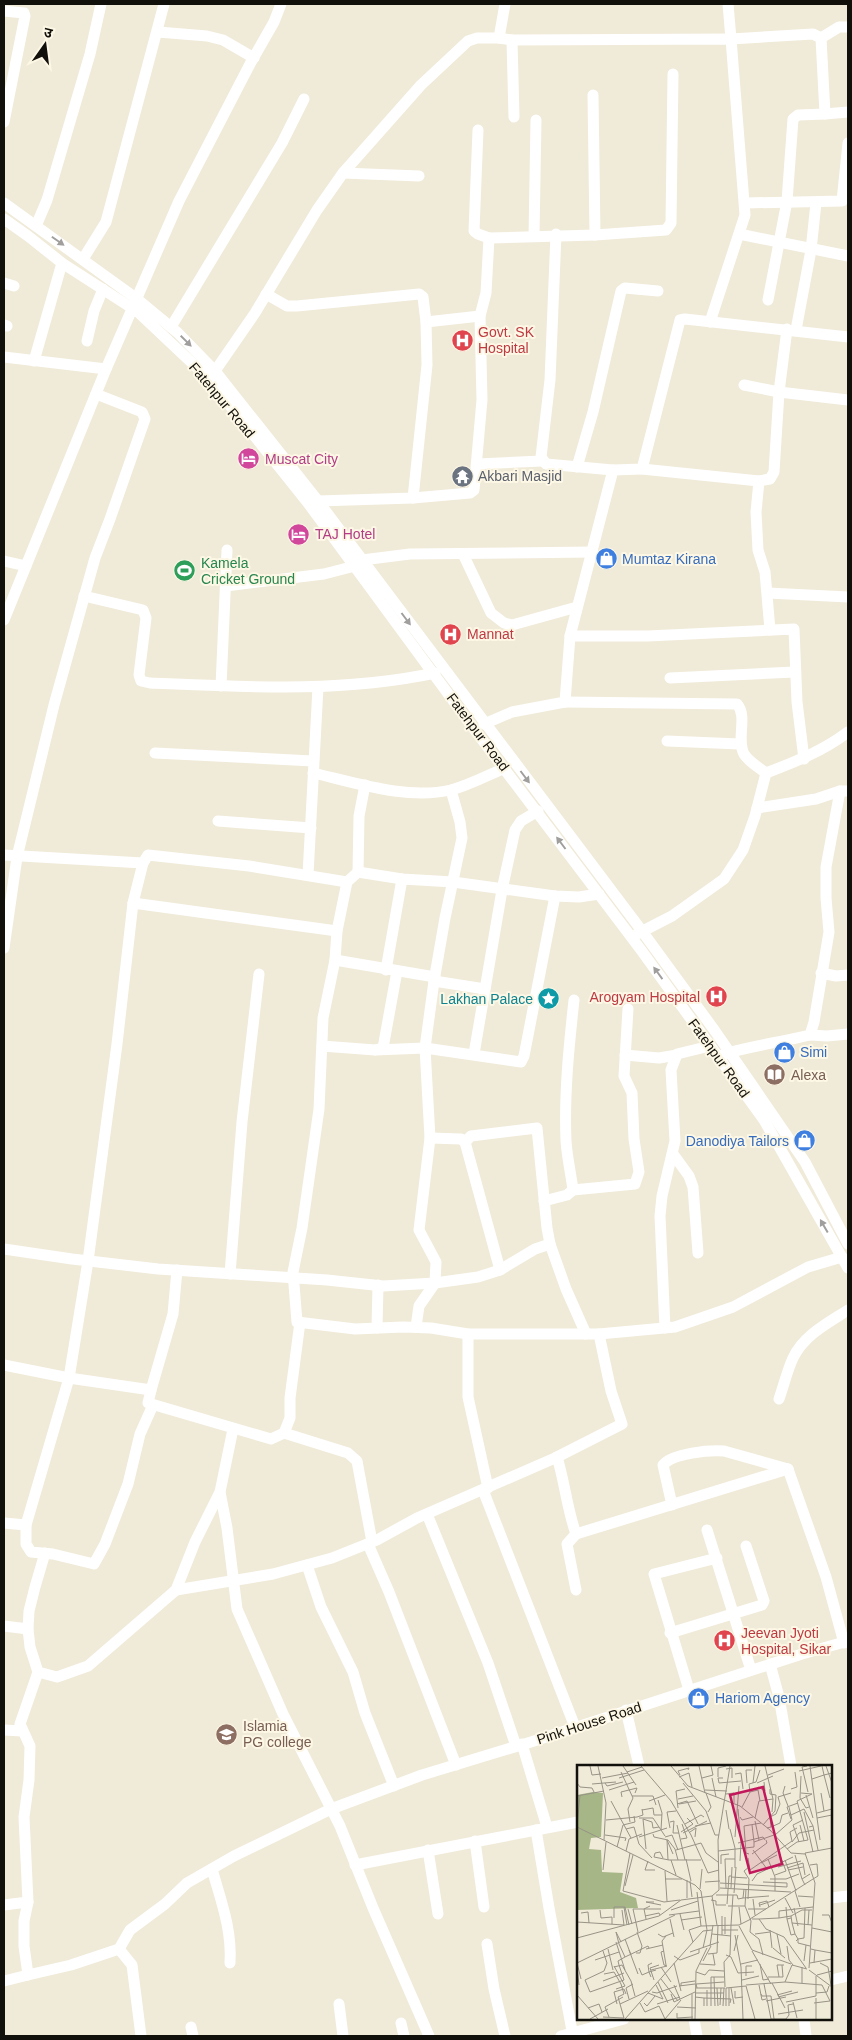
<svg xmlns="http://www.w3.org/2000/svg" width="852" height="2040" viewBox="0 0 852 2040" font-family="Helvetica,'Noto Sans Devanagari',sans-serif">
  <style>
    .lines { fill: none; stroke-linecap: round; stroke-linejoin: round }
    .minor { stroke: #fff; stroke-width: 11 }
    .oneway { fill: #a09f9d }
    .labels { text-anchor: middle; stroke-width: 4; stroke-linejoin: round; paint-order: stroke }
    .health-label { font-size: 14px; fill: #be3a42; stroke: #fdf7e5; text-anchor: start }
    .street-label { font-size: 14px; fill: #12100a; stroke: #fdf7e5 }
    .hotel-label { font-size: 14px; fill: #b23c85; stroke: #fdf7e5; text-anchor: start }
    .worship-label { font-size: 14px; fill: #5b616d; stroke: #fdf7e5; text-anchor: start }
    .shop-label { font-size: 14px; fill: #366cbe; stroke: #fdf7e5; text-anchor: start }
    .leisure-label { font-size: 14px; fill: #27864d; stroke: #fdf7e5; text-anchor: start }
    .culture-label { font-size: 14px; fill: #0d838f; stroke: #fdf7e5; text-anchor: end }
    .education-label { font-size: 14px; fill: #785e54; stroke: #fdf7e5; text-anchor: start }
    .inset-road { fill: none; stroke: #979386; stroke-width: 1 }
    .view { fill: #c2185b; fill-opacity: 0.15; stroke: #c2185b; stroke-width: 2.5 }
    .inset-edge { fill: none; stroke: #12100a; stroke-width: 2.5 }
  </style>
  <rect width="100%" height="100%" fill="#f0ead8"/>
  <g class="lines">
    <!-- minor -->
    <g class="minor">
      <path d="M728,4L731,39L813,34L821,38L825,114L848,112"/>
      <path d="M4,11L24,13L25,16L4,122"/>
      <path d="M158,32L207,36L223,40L254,58"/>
      <path d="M499,38L512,40L731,39L745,215L710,322"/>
      <path d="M821,38L839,27H848"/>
      <path d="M512,40L514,117"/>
      <path d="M593,95L595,235"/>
      <path d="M343,173L419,176"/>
      <path d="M4,203L137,299L178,333L215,371L318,501L642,931L715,1031L805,1162L848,1244"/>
      <path d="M745,203L842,201L848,143"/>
      <path d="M4,219L28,236L62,263L138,312L208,378L308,503L474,729L641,950L764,1120L848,1268"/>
      <path d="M36,226L47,200L90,54L101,4"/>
      <path d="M556,234L550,380L541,457L546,464L613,470"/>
      <path d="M739,234L848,256"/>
      <path d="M534,236L536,120"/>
      <path d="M489,238L595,235L666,230L671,223L673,74"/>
      <path d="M83,259L106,222L164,4"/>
      <path d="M4,283L14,286"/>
      <path d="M266,294L287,306H297L419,294L423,297L426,322"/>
      <path d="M768,300L787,201L793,119L798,115L825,114"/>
      <path d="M4,325L7,326"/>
      <path d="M171,327L282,143L304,99"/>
      <path d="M796,330L811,250L816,203"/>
      <path d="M87,341L94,311L103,289"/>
      <path d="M4,357L106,369"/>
      <path d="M34,361L62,263"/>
      <path d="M215,371L255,313L317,210L343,173L421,85L468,41L477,38H499L505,4"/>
      <path d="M744,385L779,392L848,400"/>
      <path d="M477,464L542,461"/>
      <path d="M577,467L593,412L621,291L625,288L658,291"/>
      <path d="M642,469L759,481L770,479L774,472L779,392L787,329"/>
      <path d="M759,481L756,512L758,550L765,572L770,630"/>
      <path d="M413,498L427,365L426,322L480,316L486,293L489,238L478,234L474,231L478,130"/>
      <path d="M318,501L413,498L470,493L474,490L482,400L480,316"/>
      <path d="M463,554L491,613L504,623L512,625L577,607"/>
      <path d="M362,560L410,554L593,552"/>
      <path d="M4,561L26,566"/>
      <path d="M226,586L324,574L355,566"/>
      <path d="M768,593L848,597"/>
      <path d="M84,596L143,610L146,618L139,675L141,681L150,683C245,687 341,693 435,673"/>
      <path d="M4,620L106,369L179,201L250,64L274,22L281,4"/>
      <path d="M570,636H648L794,629L797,702L804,759"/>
      <path d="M670,678L795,672"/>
      <path d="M221,686L227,550"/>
      <path d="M565,702L737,704C748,716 736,739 744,754C749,762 758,767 766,773"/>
      <path d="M484,724L512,712L565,702L570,636L613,470L642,469L680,320L685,319L848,337"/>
      <path d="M667,741L740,744"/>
      <path d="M155,753L313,761"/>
      <path d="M313,773C357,783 406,800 451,790C470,785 488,775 505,768"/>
      <path d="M757,808L816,799L840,791"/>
      <path d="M218,821L311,828"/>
      <path d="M4,855L143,863"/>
      <path d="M358,872L359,816L365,785"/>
      <path d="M308,875L318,687"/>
      <path d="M599,894L579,897L555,896L453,882L402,879L358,872L347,882L337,931L335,960L323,1018L319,1109L302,1228L293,1272L297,1322L355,1329L403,1327L431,1328L468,1334H599L675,1327L733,1307L808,1267L842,1257"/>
      <path d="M133,903L337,931"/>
      <path d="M637,934L672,916L724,879L743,850L755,816L766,773C795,762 823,751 848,732"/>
      <path d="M4,948L17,857L54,705L95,558L110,519L145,419L142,412L96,394"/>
      <path d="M335,960L435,977"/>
      <path d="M386,970L402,879"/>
      <path d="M821,973L836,976L848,975"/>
      <path d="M434,981L485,989"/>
      <path d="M810,1035L827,1036L848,1034"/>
      <path d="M322,1046L375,1050L383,1048L397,971"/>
      <path d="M375,1050L425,1048L521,1062L524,1056L555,896"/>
      <path d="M474,1054L502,890L515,830L521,821L538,811"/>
      <path d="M724,1054C752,1046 781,1042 810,1035L814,1022L829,932L826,898V867L840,791H848"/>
      <path d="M625,1055L659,1058L677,1055"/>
      <path d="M430,1138L461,1139L465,1142L500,1270"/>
      <path d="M465,1142L471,1136L537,1128L547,1228L550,1244"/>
      <path d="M673,1154L689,1176L693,1187L698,1253"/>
      <path d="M573,1190L635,1184L639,1172L634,1139L632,1093L624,1076L628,1009"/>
      <path d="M544,1201L567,1195L573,1190C571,1174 567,1157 566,1141C564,1094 569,1046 574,1000"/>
      <path d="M4,1249L72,1259L158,1269L327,1280L383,1286L435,1283L478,1277L500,1270L535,1249L550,1244L566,1289L586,1334"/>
      <path d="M230,1274L242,1122L259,974"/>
      <path d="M416,1327L419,1306L435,1283L436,1262L419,1230L430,1138L425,1048L434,981L445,918L462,838L460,822L451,790"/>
      <path d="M377,1328L378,1285"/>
      <path d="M665,1328L660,1216L662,1196L675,1141L671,1070L677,1054L710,1046"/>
      <path d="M468,1334V1397L488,1488"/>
      <path d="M4,1365L69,1378L151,1390L148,1403L271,1439L284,1433L290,1418V1398L300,1322"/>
      <path d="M151,1390L173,1314L177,1270"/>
      <path d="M779,1399C784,1385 787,1371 793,1358C804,1335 828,1323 848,1310"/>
      <path d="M153,1405L140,1434L128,1484L105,1544L94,1564L53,1554L31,1552L26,1544V1525L69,1378L88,1261L117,1044L133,903L143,863L148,855L249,866L347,882"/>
      <path d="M284,1433L348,1453L357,1461L372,1542"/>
      <path d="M557,1457C565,1483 567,1509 576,1534"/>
      <path d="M788,1469L826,1577L844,1643"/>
      <path d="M483,1490L575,1727"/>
      <path d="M220,1492L227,1528L237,1609L283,1714L340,1826L373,1908L429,2036"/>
      <path d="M672,1505L663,1465C673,1453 710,1450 724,1451L788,1469"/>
      <path d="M427,1514L488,1663L516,1746"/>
      <path d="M4,1523L26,1525"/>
      <path d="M707,1530L751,1670"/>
      <path d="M368,1544L389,1592L456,1765"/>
      <path d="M45,1553L35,1587L29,1611L28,1629L30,1647L38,1672L57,1677L88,1666L176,1590L195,1542L220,1492L233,1429"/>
      <path d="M307,1565L321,1607L353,1672L365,1713L394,1786"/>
      <path d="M176,1590L273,1574L332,1558L377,1540L417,1518L555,1458L622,1424L611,1391L599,1334"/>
      <path d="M576,1590L567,1544L576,1534L788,1469"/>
      <path d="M4,1626L28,1629"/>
      <path d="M670,1633L762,1605L764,1601L746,1546"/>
      <path d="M770,1664L779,1697L791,1766"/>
      <path d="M38,1672L20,1724L30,1746L29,1780L24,1817L28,1902L24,1921V1946L28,1975L71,1965L119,1949L130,1930L165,1904L187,1883L234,1856L331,1809L422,1775L531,1742L802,1654L848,1641"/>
      <path d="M689,1690L654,1574L717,1558"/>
      <path d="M626,1710L639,1766"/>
      <path d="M4,1730L22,1731"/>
      <path d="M522,1744L547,1827"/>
      <path d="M536,1830L549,1908L573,2036"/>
      <path d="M475,1841L484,1907"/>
      <path d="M428,1850L438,1914"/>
      <path d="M355,1865L578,1822"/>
      <path d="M212,1869C221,1901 232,1929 230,1963"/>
      <path d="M831,1898L848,1896"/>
      <path d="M4,1905L28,1902"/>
      <path d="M487,1944L494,1989L505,2036"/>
      <path d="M119,1949L132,1965L141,2036"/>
      <path d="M831,1980L848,1976"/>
      <path d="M4,1981L28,1975"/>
      <path d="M339,2004L343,2036"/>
      <path d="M694,2019L697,2036"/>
      <path d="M724,2019L727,2036"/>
      <path d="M804,2019L806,2036"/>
      <path d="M401,2023L404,2036"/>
      <path d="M191,2027L193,2036"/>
      <path d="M561,2036L624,2019"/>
    </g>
  </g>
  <!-- one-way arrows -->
  <defs><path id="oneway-solid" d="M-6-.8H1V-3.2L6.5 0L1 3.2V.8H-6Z" transform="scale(1.25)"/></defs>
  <g class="oneway">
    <use href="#oneway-solid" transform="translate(58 241) rotate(35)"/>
    <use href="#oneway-solid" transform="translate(186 341) rotate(45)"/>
    <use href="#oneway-solid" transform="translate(406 619) rotate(53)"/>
    <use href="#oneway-solid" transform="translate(525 777) rotate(53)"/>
    <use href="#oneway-solid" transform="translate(561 843) rotate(-127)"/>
    <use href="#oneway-solid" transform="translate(658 973) rotate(-126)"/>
    <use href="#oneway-solid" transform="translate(824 1226) rotate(-120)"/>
  </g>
  <!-- icons -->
  <defs>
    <symbol id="hospital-disc" viewBox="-11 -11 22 22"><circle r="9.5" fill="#e0444e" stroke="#fdf7e5"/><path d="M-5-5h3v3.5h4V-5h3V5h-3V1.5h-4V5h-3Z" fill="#fff"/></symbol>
    <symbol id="hotel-disc" viewBox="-11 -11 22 22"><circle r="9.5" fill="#d1479c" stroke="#fdf7e5"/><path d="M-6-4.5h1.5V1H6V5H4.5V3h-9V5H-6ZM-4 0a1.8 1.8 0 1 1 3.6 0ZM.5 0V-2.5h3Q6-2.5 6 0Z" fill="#fff"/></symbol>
    <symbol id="temple-disc" viewBox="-11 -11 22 22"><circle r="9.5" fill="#6b7280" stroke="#fdf7e5"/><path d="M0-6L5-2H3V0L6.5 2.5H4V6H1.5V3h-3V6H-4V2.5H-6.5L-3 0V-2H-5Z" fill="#fff"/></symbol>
    <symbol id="shop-disc" viewBox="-11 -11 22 22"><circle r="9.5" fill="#3f7fe0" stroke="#fdf7e5"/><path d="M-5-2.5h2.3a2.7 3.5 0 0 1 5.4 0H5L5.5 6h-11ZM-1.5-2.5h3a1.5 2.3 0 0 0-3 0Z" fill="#fff"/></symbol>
    <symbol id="stadium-disc" viewBox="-11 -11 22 22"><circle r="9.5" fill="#2e9e5b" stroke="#fdf7e5"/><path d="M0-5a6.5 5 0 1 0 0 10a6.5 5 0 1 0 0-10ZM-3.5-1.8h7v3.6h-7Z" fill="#fff"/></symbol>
    <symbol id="sight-disc" viewBox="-11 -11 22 22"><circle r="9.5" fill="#0f9aa8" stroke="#fdf7e5"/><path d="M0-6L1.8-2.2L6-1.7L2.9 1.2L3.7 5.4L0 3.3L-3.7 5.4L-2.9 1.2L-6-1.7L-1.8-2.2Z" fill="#fff"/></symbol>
    <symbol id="library-disc" viewBox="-11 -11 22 22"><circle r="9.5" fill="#8d6e63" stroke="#fdf7e5"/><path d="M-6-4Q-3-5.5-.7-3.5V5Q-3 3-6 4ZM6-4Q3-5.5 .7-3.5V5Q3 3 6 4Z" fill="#fff"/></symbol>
    <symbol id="university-disc" viewBox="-11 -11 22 22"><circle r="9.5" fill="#8d6e63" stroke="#fdf7e5"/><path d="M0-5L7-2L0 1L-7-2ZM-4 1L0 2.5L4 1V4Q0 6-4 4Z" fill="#fff"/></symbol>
  </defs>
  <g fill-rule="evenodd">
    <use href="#hospital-disc" x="450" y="328" width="25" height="25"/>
    <use href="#hotel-disc" x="236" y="446" width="25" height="25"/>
    <use href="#temple-disc" x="450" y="464" width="25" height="25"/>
    <use href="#hotel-disc" x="286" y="522" width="25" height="25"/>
    <use href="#shop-disc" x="594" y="546" width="25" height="25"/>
    <use href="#stadium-disc" x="172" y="558" width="25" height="25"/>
    <use href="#hospital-disc" x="438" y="622" width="25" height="25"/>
    <use href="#hospital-disc" x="704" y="984" width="25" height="25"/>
    <use href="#sight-disc" x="536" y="986" width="25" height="25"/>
    <use href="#shop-disc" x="772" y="1040" width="25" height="25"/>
    <use href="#library-disc" x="762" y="1062" width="25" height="25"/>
    <use href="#shop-disc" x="792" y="1128" width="25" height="25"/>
    <use href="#hospital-disc" x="712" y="1628" width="25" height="25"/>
    <use href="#shop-disc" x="686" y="1686" width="25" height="25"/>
    <use href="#university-disc" x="214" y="1722" width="25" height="25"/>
  </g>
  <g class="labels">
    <!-- health labels -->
    <g class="health-label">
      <text x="478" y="337">Govt. SK<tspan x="478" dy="16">Hospital</tspan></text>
      <text x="467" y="639">Mannat</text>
      <text x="700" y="1002" text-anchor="end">Arogyam Hospital</text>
      <text x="741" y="1638">Jeevan Jyoti<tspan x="741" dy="16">Hospital, Sikar</tspan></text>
    </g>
    <!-- street labels -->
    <g class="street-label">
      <text transform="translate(222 400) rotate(50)" y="5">Fatehpur Road</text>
      <text transform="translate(478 732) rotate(53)" y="5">Fatehpur Road</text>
      <text transform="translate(719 1058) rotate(54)" y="5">Fatehpur Road</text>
      <text transform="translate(589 1723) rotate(-18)" y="5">Pink House Road</text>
    </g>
    <!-- hotel labels -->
    <g class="hotel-label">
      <text x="265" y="464">Muscat City</text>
      <text x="315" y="539">TAJ Hotel</text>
    </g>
    <!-- worship labels -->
    <g class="worship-label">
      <text x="478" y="481">Akbari Masjid</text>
    </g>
    <!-- shop labels -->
    <g class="shop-label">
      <text x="622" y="564">Mumtaz Kirana</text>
      <text x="800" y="1057">Simi</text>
      <text x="789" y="1146" text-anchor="end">Danodiya Tailors</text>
      <text x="715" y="1703">Hariom Agency</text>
    </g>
    <!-- leisure labels -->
    <g class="leisure-label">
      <text x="201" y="568">Kamela<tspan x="201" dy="16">Cricket Ground</tspan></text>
    </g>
    <!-- culture labels -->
    <g class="culture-label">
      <text x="533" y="1004">Lakhan Palace</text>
    </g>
    <!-- education labels -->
    <g class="education-label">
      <text x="791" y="1080">Alexa</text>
      <text x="243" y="1731">Islamia<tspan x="243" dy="16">PG college</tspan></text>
    </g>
  </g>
  <!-- overview -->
  <g transform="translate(577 1765)">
    <rect width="255" height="255" fill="#f0ead8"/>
    <path d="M16,27L26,28L24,72L14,73L12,84L24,85L25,107L46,108L43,127L59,133L61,143L0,145V30Z" fill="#a6b687"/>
    <path class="inset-road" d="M13,1L15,10L24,9M21,1L29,38L27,75M46,1L59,20M64,1L94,36L114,70L131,108L142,105M94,1L111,21L163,41L193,65L214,88L228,89M122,1L128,28M188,1L196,34L195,47M230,1L225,2L231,27M233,1L243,75M249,1L255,18M149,4L155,3V13M222,6L244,1M44,7L56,33L51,44L53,57M50,7L65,2M158,9L164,8L166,24M103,10L101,6L112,3L111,5M191,10L207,4M224,11L223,33L229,43L232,42M102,12L112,8L115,22M141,12V3L149,1M25,13L51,8M42,13L67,5M125,13L136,10L134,1M135,13L139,32M146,13H141L142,18L164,16M235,14L247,10L245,1M0,18L3,22L15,23L17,27M28,18L30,21L46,17M106,18L129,46L138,70H142M170,18L169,5H175M176,18L178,1M180,18L196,11M15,19L39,17M208,21L206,28L211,41M181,22L188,26L187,17M214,24L220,22L218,7M32,25L57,17M128,25L150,26M173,27L181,25L183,36M129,28L134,42L131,47M244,28L247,46M149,29L157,28V38M229,30L236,53M0,31L27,26M55,31H76L79,40M45,32L44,27L60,23L58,28M253,33L247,10L255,8M101,34L116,31M81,35L85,48L84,65M34,36L54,73M72,36L88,30M100,39L110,36L121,59M102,39L119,36M165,42L173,27L172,19L179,17L183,5M101,43L99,26L108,24M161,44L164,78M65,45L76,43L77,50H85M149,45L152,64M227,47L236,87M240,48L255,44M214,50L227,44L236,61M163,52L165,55L176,52M62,53H76L88,71M178,53L182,36L196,34M240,53L255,50M66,54L69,84M66,54L75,57L76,63L82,62M214,54L210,42L221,38M29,55L60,52L66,50L65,44M178,56L182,75M93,57L97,56L96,68H102M108,59L124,50L127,52M46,60L58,57L57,51M100,60L108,95M175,60L177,77L197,70M186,60L198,46L199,30L193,29V24M223,60L227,76M0,61L3,30M118,61L134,58M0,62L118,120L124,126L130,165L126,183M194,62L203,58L205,50L211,48M232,62L236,61L241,85M93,63L90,47L99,46M190,63L194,62L193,52L199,49L203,39L201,32L214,28M49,64L57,62L62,79L75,93M153,64L158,83V103M104,67L116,59L110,53M113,67L119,63L118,72M106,68L130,56M76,69L77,72L91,75L98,84L101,95M28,70L49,73L48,76M198,70L215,55L212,42M62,72L90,63M88,72L95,70L101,85M158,72L162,21M104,74L110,73L105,59M90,75L91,95M90,75L96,89M215,77L222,68L237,65M222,77L216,60L226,55M161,78L186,72L188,75M40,82L46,60M210,84L220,77L231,75L220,36L235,29L224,28M99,85L124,78L129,88L141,97M176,85L190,104M49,86L52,74L65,69M141,86L177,82V77M53,88L46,126L87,137L103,135M172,89L169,88L167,61L184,58M175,89L190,78L189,75M218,90L225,114M86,93L83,87L78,88L77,92L92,95H124M171,93L173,105L215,76L213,67L220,63M109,94L114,116M191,94L198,112V126M94,95L99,110M208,95L219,126M71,96L68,105H78M163,96L164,78M184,98L200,90M144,99V90L152,89M233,100L240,99L241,111L236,114M201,102L224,96M210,103L226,98L228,110M26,105L29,77M211,105L226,102M88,106L90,136M198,110L209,106L202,88M154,112L170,113M88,114H105M193,114H209L222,109M110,115V133M113,116L115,132M175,116L180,109L216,92M128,117L143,116M186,117L210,118V122M143,118L210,122M228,120L225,114L233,109M48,121L56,90M143,123L214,127M149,123L148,94H158M154,123L155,102M123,124L125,104M167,124L166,133L192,131M218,126L223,142M120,127L124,161M157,128L159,102M139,130H160L161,134L166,133M135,131L140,160M221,131L236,132M208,133L216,148M171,134L172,114L167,106L172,102M176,134L178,150M134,135L139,136V140H149M77,137H69L84,140M150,139L152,111H154M183,140L198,135M73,141L67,144H84M151,141H168L169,124M168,141L174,156L173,167L182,174L186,190M47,142L50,160M162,142L164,159M183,142L182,138L190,136L192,142M209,142L210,154L214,153M217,143L221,161M51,144L55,159M171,144H189M23,145L24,153L35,152V159M45,145L47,160M94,145L121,136M4,148L11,147L12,158M103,149L107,165M92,150L122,146M245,150H252L255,158M68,151L82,148L83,150M214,151L202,153V146L236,142M37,153V142H48L52,160M93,154L97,172M173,154L236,114M175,154H182L189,164L207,172L229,203M182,154L202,153M210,154L214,170L218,169L215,158M104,155L125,152M0,157L47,160M154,160L156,130M231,160L232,145M235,160L215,158L214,151L225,145H235M162,161L175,185L214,199M235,163L255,167M145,165H161M193,165L195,183M61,167L56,144H67L69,154M81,169L86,172L96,168M135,169L154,171M148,169V152M178,169L193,167M200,169L204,189M218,169L221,174L227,173L228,143M145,170V151M158,170L164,202L166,254M0,173L82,151L104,135L135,131L142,125L141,75L153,1M48,174L54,190M219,176L221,174V178L233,181M39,177L48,205M116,177L126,166L135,165M42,179L48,192L41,196L42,200M42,179L39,167L44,177M133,181L136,160M210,181L212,195L216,200M196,183L208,193M31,184L36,205M69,184L86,180M234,184L238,185L237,198M52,185L61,209M238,185L255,188M26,186L30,198L27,206L8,215L13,227L47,215L42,200M157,186L161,170M175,186L194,219M113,187L142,177M59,188H63L65,181L60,167M131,189L140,188L141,160M149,190L154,192L161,208L177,207M97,191L103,195L122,188V184M48,192L71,181L72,183M18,195L42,187M126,196L134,181M227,196L229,180M0,198L98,150M0,198L4,214M75,198L71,200L72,207L79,205M97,198L104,226M233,198L255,194M243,198L251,202L254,220M123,199L138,200L136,189M164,199L181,195M183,199L186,215L192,214M89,200L85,176L89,171M37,201L48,221L39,224M37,202L45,200L54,216M84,202L94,217M0,203L2,220M62,203L65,210L72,207L74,212M232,203L238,118L228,88L255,83M74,205L90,201L87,200L84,187L87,186M232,205L255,222M119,207L128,210L132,205L147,206M27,209L37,207L44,219L47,229L41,232L47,253M240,210L255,206M169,211V201H175M137,212L138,241M191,212H206L205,200M202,212L200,200H207M84,214L101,236M77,215L73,203L82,200M165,215L182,211M26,216L47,208M54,216L58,231M81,217L91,238M208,217L245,220L253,236L237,238M195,218L208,243M225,218V202M187,219L194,254H209M97,220L103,234M169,220L208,217L215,200L230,204M182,220L185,235L189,234M102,221L118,219M104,221V218L118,216M169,221L178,254M148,222L147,197L153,190L154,160M119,223H148M120,223L119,219L147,217M140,223L141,241M149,223V241M149,223L169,221M154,223L157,239M130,225V241M158,226V233L166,232M75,227L80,228L100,221M71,228L86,234L79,220M118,228H147M239,228L250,227L252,221M94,229L97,237L118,227M115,229V254M184,229L185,231H194L197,254M0,230L21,254M200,230L215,226M118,232L127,233V241M201,232L221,227M127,233L154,234L153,238M239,233V254M52,234L49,223L56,219M189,236L209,232M209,237L239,231V211M216,237L220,253M63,238L68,247L82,241L88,254M67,238L70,241L78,231M40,239L37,227L47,224L49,229M43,239L71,226M80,239L103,232M143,240L144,223M134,241V212H147M146,241L147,223M152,241V223M100,242L119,243M11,243L22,239L25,247M100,248V253L116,252M201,249L226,245M26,252L47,253M32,252L28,242L46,232M13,254L31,244M48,254L116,177L112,165L124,161L162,160L174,154M88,254L104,235M118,254L119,206L130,183M209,254L212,250L211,240L216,239"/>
    <path class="view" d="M186,22L205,99L173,108L153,30Z"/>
    <rect width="255" height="255" class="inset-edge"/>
  </g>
  <!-- border -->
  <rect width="852" height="2040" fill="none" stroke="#12100a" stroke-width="10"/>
  <!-- north arrow -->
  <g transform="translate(45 45) rotate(14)" stroke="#fdf7e5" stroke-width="4" paint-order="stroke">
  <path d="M0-4L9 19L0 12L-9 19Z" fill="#12100a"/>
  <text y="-8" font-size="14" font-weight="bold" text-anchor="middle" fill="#12100a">उ</text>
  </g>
</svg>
